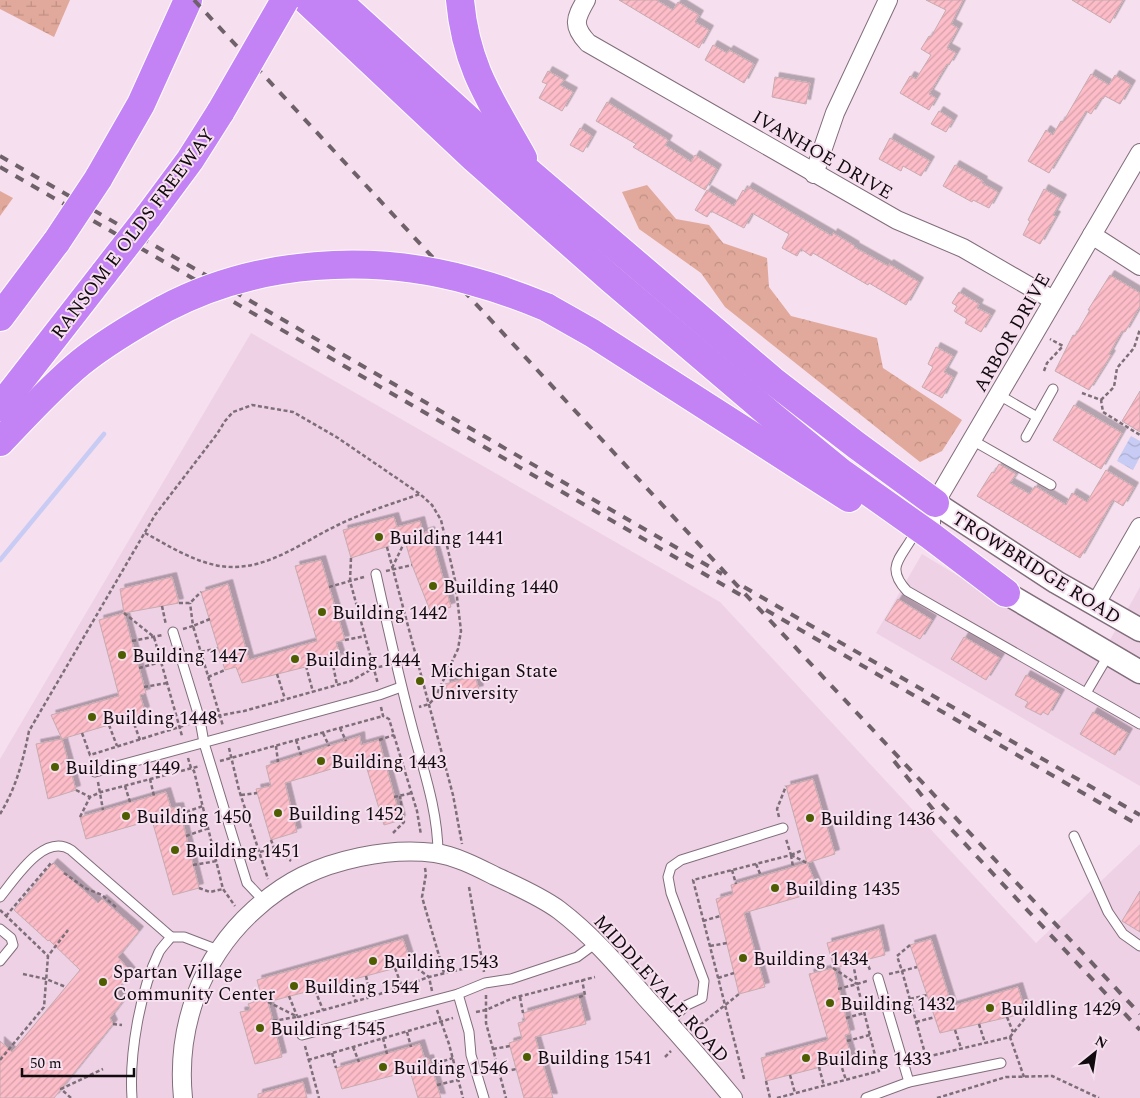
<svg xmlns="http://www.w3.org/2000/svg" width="1140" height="1098" viewBox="0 0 1140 1098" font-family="Spectral,serif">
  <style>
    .built { fill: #eed1e5 }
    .forest { fill: url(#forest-crowns) }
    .wetland { fill: url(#wetland-marsh) }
    .water { fill: url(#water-waves) }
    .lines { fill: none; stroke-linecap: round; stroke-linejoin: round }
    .stream { stroke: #c8ccf4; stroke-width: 4.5 }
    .building { fill: url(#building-hatch); stroke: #c6abaf; filter: url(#shadow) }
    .service-casing { stroke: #816d7b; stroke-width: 11 }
    .minor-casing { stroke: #816d7b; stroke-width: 20 }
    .tertiary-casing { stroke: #816d7b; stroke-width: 25 }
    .motorway-casing { stroke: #fff; stroke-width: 30 }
    .path { stroke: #7d6e78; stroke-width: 2.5; stroke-dasharray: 4 2.5; stroke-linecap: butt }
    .service { stroke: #fff; stroke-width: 9 }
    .minor { stroke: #fff; stroke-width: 18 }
    .tertiary { stroke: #fff; stroke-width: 22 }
    .motorway { stroke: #c483f4; stroke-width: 28 }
    .rail { stroke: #6e616a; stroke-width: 4; stroke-dasharray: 9 9; stroke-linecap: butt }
    .motorway-bridge-casing { stroke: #fff; stroke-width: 30; stroke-linecap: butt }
    .motorway-bridge { stroke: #c483f4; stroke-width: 28 }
    .poi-dot { fill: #4e5d00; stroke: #f6dfee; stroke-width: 2 }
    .labels { text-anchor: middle; stroke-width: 4; stroke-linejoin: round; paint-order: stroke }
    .street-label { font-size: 19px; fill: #110a0f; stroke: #f6dfee }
    .poi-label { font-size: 19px; fill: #110a0f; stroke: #f6dfee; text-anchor: start }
  </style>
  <defs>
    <pattern id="forest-crowns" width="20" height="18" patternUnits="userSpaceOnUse" patternTransform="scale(1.25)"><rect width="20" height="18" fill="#e1a99b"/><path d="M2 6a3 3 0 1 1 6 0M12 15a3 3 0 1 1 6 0" fill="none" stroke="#c09084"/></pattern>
    <pattern id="wetland-marsh" width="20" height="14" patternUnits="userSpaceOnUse" patternTransform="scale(1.25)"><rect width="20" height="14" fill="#e1a99b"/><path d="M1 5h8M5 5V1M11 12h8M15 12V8" fill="none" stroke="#c09084"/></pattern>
    <pattern id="water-waves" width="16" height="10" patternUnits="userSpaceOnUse" patternTransform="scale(1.25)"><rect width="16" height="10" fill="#c8ccf4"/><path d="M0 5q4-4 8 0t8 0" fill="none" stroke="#abaed0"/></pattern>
    <pattern id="building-hatch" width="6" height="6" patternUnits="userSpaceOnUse" patternTransform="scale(1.25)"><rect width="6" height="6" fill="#fcbcc8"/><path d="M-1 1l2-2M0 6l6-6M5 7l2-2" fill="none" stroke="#d7a0ab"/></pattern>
    <filter id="shadow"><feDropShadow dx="4.5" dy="-4.5" stdDeviation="0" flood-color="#0004"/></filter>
  </defs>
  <rect width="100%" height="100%" fill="#f6dfee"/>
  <!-- built -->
  <g class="built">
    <path d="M251,333L720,602L1036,943L1140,844V1098H0V759Z"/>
    <path d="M922,554L1098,661L1140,587V786L876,633Z"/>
  </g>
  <!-- forest -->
  <g class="forest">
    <path d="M647,185L676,219L709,225L723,243L767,258L769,287L791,316L877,338L883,368L962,420L942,451L920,462L725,307L701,273L639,229L622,192Z"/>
    <path d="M0,191L13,198L0,216Z"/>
  </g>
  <!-- wetland -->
  <path class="wetland" d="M0,0H70L54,37L0,9Z"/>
  <!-- water -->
  <path class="water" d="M1131,436L1140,441V457L1133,470L1117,461Z"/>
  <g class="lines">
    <!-- stream -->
    <path class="stream" d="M0,560L104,434"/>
  </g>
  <!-- building -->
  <g class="building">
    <path d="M619,0H656L673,10L678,2L699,15L695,22L709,30L699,48Z"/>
    <path d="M926,0H963L951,24L958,28L947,48L956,53L949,65L947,64L929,94L936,98L929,110L900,93L910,76L916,79L931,55L921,49L929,36L931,37L946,10Z"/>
    <path d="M1072,0H1123L1110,23Z"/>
    <path d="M713,45L727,53L729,50L754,64L744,83L705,60Z"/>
    <path d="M548,71L564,80L560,85L573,92L562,111L539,98L547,84L542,82Z"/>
    <path d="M1091,74L1109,85L1115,75L1131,85L1120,104L1105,96L1103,99L1101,98L1091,114L1086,111L1049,173L1028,161L1046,130L1053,135L1061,121L1063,122Z"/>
    <path d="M775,77L810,83L806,104L772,97Z"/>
    <path d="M607,102L668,140L665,145L691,162L695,155L717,169L705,190L633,147L636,144L596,121Z"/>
    <path d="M939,111L953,120L946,132L931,124Z"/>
    <path d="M580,128L592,136L583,152L570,145Z"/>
    <path d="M890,138L930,161L921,176L903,166L901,171L879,159Z"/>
    <path d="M955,165L983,181L982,183L998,192L989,208L973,200L972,202L943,186Z"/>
    <path d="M748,187L832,236L833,233L855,246L854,247L888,266L889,264L919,282L906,305L869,283L868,285L813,253L811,256L801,249L797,256L782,248L789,234L752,213L744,228L711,211L707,217L695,210L707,190L734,206L743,190L745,192Z"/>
    <path d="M1044,189L1062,199L1053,215L1056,216L1040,244L1023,235L1030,221L1028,220Z"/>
    <path d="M1110,275L1140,293V306L1125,332L1122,331L1109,354L1111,355L1089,390L1055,371L1073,335L1075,336L1090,310H1088Z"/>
    <path d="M959,292L979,304L977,308L991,315L981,332L965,323L967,319L954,311L957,306L952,303Z"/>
    <path d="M936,347L953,356L944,372L953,377L942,398L922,387L933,367L928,364Z"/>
    <path d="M1140,391V432L1122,421Z"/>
    <path d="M1074,405L1122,433L1101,469L1053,440Z"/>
    <path d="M999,464L1016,474L1010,483L1030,494L1035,486L1066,505L1072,493L1087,502L1106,470L1134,487L1123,506L1113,500L1080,558L977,496L992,472L994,473Z"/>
    <path d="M394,517L397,527L420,521L423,533L430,531L451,607L431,613L412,565L405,541L351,558L343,530Z"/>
    <path d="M321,560L345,640L336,642L341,658L242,683L236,667L225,670L201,592L228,584L249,660L317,641L295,566Z"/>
    <path d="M172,577L179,603L124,613L120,589Z"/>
    <path d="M898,599L932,620L920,639L885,620Z"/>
    <path d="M124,613L146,693L140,695L145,711L132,718L62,739L51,715L119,696L99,620Z"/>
    <path d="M964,637L1000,658L986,680L951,659Z"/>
    <path d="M1026,675L1060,694L1048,715L1043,712L1041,715L1025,707L1028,702L1015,695Z"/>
    <path d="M475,676L479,690L449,698L445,684Z"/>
    <path d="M1093,712L1128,733L1115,755L1080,734Z"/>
    <path d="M360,736L361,745L379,740L401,820L384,825L364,759L285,783L297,832L271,840L256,789L271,786L266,766Z"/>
    <path d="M62,739L76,790L48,799L36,744Z"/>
    <path d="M813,779L835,854L807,863L786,786Z"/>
    <path d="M166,792L171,808L179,807L199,888L173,895L152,820L86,839L80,817Z"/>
    <path d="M53,863L98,903L102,899L139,931L118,957L131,972L116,992L123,1001L110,1018L113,1024L54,1098H0V1041L12,1052L80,970L49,940L48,941L14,910Z"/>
    <path d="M807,863L819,891L744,913L765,987L739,994L716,899L733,894L731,885Z"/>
    <path d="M1140,891V932L1122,921Z"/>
    <path d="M879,929L885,955L834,968L827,943Z"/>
    <path d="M403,939L411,964L268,1002L282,1057L255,1064L240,1012L251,1010L248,1004L262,999L257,980Z"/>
    <path d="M931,939L952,1006L1018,987L1026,1013L940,1033L910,945Z"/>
    <path d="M834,968L850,1034L845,1035L852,1059L766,1081L761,1058L828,1040L809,974Z"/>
    <path d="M579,997L586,1024L535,1037L553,1098H524L509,1043L522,1039L518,1023L525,1021L523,1013Z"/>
    <path d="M420,1044L425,1060L429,1059L441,1098H418L410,1071L342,1089L336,1068Z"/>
    <path d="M303,1082L307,1098H258V1094Z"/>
  </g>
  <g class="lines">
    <defs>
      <g id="service">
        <path d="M999,395L1037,417"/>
        <path d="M1026,437L1053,389"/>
        <path d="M972,440L1051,485"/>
        <path d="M912,538C899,560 886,568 907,591L1140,724"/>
        <path d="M376,574C387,624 398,674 411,723C422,766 438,809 438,854"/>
        <path d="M173,632L200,720L204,743L242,867L247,883L264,901"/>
        <path d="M1086,693L1109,654"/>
        <path d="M95,772L379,695L401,687"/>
        <path d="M1074,836L1108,912L1123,934L1140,946"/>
        <path d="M0,897C15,879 44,832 71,850L171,937"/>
        <path d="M0,929L11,938L13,945L0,961"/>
        <path d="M878,978L909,1082"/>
        <path d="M458,994L469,1032L471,1055L484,1098"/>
        <path d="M669,1023L685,1006L702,998L704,981L671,893L668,877L671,867L681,860L783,828"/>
        <path d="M302,1035L458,994L485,983L511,979L577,957L596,943"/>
        <path d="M132,1098C129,1054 140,991 159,952C162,947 167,942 171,937H184L218,950"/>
        <path d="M866,1098L909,1082L1001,1063"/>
      </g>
      <g id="minor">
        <path d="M586,0C575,19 572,26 588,43L897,220L963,248L1053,300"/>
        <path d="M814,174L835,113L888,0"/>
        <path d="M1092,235L1140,266"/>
        <path d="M931,536V519L935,503L1140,153"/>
        <path d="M1095,605L1140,527"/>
        <path d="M183,1098C176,1027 201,958 254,910C286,881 317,866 360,857C384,852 410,850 435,853C456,856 477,867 495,876C516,886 540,896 559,910C592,935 619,967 646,998C676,1031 705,1064 733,1098"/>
      </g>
      <g id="tertiary">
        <path d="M935,503L1056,582L1140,630"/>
        <path d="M1006,593L1140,672"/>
      </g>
      <g id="motorway">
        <path d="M306,0L474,158L611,279L772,416L842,473L931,536L1006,593"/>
        <path d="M337,0L490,139L772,380L856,445L935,503"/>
        <path d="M460,0C466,67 491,101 523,158"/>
        <path d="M98,179L141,104L188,0"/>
        <path d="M147,218L190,160L221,111"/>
        <path d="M546,307L592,333L849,498"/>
        <path d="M0,317L57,241"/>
        <path d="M0,407L105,272"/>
        <path d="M0,442C26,415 51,387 80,363C106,342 135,325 164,309"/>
      </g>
    </defs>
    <!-- service casing -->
    <use href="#service" class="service-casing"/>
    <!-- minor casing -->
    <use href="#minor" class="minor-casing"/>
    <!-- tertiary casing -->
    <use href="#tertiary" class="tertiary-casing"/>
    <!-- motorway casing -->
    <use href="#motorway" class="motorway-casing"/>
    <!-- path -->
    <g class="path">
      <path d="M1044,371L1047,363L1063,346L1050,339"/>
      <path d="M1082,393L1101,400L1103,412L1140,435"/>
      <path d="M1101,400L1114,387L1117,368L1134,348L1140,329"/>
      <path d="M145,533C171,547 201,567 233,567C272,567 304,541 338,525C364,512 392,504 420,494"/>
      <path d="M387,547L453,795L462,844"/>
      <path d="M351,558L350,581L378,684"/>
      <path d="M392,568L405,541"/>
      <path d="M386,571L412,565"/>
      <path d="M329,587L364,577"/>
      <path d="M179,603H190L201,592"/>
      <path d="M162,606L166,625"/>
      <path d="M124,613L154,637L182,736"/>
      <path d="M210,619L193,626L223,726"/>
      <path d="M183,629L193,626L190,603"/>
      <path d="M345,640L365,636"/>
      <path d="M132,641L163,635"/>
      <path d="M201,652L218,648"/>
      <path d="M332,660L337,685"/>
      <path d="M306,666L313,692"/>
      <path d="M139,668L161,662"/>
      <path d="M277,674L285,699"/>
      <path d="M208,677L225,670"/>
      <path d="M144,687L167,683"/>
      <path d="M381,707L383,716L389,719L417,811L421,835"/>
      <path d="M211,717L244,711L351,681L374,668L384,666"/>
      <path d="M132,718L140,740"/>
      <path d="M109,725L117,746"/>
      <path d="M340,728L346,741"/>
      <path d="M82,733L90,755L189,724"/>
      <path d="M323,733L329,746"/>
      <path d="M296,740L301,755"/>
      <path d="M379,740L394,735"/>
      <path d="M276,746L278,762"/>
      <path d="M229,748L239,790L268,879"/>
      <path d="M188,758L191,768L194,771L223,889L235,906"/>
      <path d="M220,761L383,716"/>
      <path d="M150,779L154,796"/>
      <path d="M98,782L103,810"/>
      <path d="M125,786L130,802"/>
      <path d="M76,790L90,797L101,792L200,766"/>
      <path d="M241,795L257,793"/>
      <path d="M394,797L412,793"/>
      <path d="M0,814C16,788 23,761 29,731L155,515L217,434L225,421L233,412L244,408L252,405L293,412L338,438L420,494L432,505L441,520L455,580L461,631L458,649L435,698L429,704L419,707"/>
      <path d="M180,814L203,806"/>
      <path d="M80,817L90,797"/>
      <path d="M779,817L777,809L786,786"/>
      <path d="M393,833L404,822L400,796"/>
      <path d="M186,836L209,828"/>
      <path d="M274,848L291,861"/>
      <path d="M260,852L274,848L271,840"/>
      <path d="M791,855L807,863"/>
      <path d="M791,855L803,850"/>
      <path d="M791,855L793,867"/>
      <path d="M756,864L761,876"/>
      <path d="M193,865L217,861"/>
      <path d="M425,868L426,874L422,897L444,973"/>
      <path d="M732,870L736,884"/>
      <path d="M64,873L85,888L102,895L117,908"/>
      <path d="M469,887L484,972"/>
      <path d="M199,888L210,892L223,889"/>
      <path d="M0,910L48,956"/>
      <path d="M6,916L51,863L53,864"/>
      <path d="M703,921L720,916"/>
      <path d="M910,945L897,956L902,971L917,967"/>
      <path d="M710,946L727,943"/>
      <path d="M866,960L870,970"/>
      <path d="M853,963L857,984"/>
      <path d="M411,964L429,977"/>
      <path d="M395,968L402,987"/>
      <path d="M833,968L857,984"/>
      <path d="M23,974L46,979L66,987"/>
      <path d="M889,974L902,971L926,1057L1010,1037L1024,1077"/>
      <path d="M366,976L371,997"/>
      <path d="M718,978L734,973"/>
      <path d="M348,981L356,1002"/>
      <path d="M838,989L857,984"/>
      <path d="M315,990L323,1010"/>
      <path d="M432,991L429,977L483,964"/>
      <path d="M486,995V1023L506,1098"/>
      <path d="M289,996L297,1016"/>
      <path d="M520,997L523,1013"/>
      <path d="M579,997L585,995L582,980"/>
      <path d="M910,999L927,995"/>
      <path d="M268,1002L298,1017"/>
      <path d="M437,1010L449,1044L463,1098"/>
      <path d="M476,1012L486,1010L513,998L595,977"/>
      <path d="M1007,1017L1013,1032"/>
      <path d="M846,1018L864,1013"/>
      <path d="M273,1021L296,1017"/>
      <path d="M916,1022L935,1017"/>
      <path d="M113,1024L122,1025"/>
      <path d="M299,1024L298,1017L371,997L429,977"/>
      <path d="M979,1024L985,1043"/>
      <path d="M695,1029L739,994"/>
      <path d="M955,1030L961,1048"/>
      <path d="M407,1032L411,1047"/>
      <path d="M276,1036L292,1031"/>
      <path d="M1010,1037L1029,1013"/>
      <path d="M383,1038L387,1054"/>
      <path d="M847,1041L870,1035"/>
      <path d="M305,1046L319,1098"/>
      <path d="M353,1047L359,1062"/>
      <path d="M493,1049L510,1046"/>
      <path d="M332,1053L336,1068"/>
      <path d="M665,1057L671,1051"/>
      <path d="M0,1060L44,1007L48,956L68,930"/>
      <path d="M308,1060L453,1018"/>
      <path d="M840,1062L846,1080"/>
      <path d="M431,1065L453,1058"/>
      <path d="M819,1067L824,1086"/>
      <path d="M499,1073L516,1069"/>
      <path d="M790,1075L795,1093"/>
      <path d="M744,1079L693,880L791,855L786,839"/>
      <path d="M766,1081L770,1098"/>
      <path d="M437,1085L458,1080"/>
      <path d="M71,1098L61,1089L103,1069"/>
      <path d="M777,1098L879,1071L857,984L867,981"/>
      <path d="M937,1098L1006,1077L1052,1076L1099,1098"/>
    </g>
    <!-- service -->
    <use href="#service" class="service"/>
    <!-- minor -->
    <use href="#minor" class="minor"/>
    <!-- tertiary -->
    <use href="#tertiary" class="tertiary"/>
    <!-- motorway -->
    <use href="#motorway" class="motorway"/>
    <!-- rail -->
    <g class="rail">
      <path d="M194,0L732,580L1140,1014"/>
      <path d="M0,156L722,574"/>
      <path d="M0,167L744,597"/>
      <path d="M744,587L1140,815"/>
      <path d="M766,610L1140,826"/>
      <path d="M894,761L936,813L1140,1030"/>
    </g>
    <defs>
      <g id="motorway-bridge">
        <path d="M221,111L285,0"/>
        <path d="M57,241L98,179"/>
        <path d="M105,272L147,218"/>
        <path d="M164,309C256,260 372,253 471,281C497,288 522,297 546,307"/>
      </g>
    </defs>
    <!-- motorway-bridge casing -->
    <use href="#motorway-bridge" class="motorway-bridge-casing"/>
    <!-- motorway-bridge -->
    <use href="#motorway-bridge" class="motorway-bridge"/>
  </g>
  <!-- markers -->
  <g class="poi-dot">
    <circle cx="379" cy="537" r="5"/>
    <circle cx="433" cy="586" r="5"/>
    <circle cx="322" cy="612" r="5"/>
    <circle cx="122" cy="655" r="5"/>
    <circle cx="295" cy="659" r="5"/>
    <circle cx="420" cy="681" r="5"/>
    <circle cx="92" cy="717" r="5"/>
    <circle cx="321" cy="761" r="5"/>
    <circle cx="55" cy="767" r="5"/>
    <circle cx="278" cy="813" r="5"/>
    <circle cx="126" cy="816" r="5"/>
    <circle cx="810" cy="818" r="5"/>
    <circle cx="175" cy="850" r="5"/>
    <circle cx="775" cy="888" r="5"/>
    <circle cx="743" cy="958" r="5"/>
    <circle cx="373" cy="961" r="5"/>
    <circle cx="103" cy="982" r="5"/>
    <circle cx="294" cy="986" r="5"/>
    <circle cx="830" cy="1003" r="5"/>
    <circle cx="990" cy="1008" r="5"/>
    <circle cx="260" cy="1028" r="5"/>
    <circle cx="527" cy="1057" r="5"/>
    <circle cx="806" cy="1058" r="5"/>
    <circle cx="383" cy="1067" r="5"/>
  </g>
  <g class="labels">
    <!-- street labels -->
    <g class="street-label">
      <text transform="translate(823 154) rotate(30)" y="7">IVANHOE DRIVE</text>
      <text transform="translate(132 233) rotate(-53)" y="7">RANSOM E OLDS FREEWAY</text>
      <text transform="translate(1011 332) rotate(-60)" y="7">ARBOR DRIVE</text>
      <text transform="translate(1037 567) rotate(32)" y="7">TROWBRIDGE ROAD</text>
      <text transform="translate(662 988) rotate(48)" y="7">MIDDLEVALE ROAD</text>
    </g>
    <!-- poi labels -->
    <g class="poi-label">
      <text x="389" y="544">Building 1441</text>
      <text x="443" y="593">Building 1440</text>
      <text x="332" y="619">Building 1442</text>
      <text x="132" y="662">Building 1447</text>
      <text x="305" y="666">Building 1444</text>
      <text x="430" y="677">Michigan State<tspan x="430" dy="22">University</tspan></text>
      <text x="102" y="724">Building 1448</text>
      <text x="331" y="768">Building 1443</text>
      <text x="65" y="774">Building 1449</text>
      <text x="288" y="820">Building 1452</text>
      <text x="136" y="823">Building 1450</text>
      <text x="820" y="825">Building 1436</text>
      <text x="185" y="857">Building 1451</text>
      <text x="785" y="895">Building 1435</text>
      <text x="753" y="965">Building 1434</text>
      <text x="383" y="968">Building 1543</text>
      <text x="113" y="978">Spartan Village<tspan x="113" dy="22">Community Center</tspan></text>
      <text x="304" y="993">Building 1544</text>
      <text x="840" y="1010">Building 1432</text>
      <text x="1000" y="1015">Buildling 1429</text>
      <text x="270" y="1035">Building 1545</text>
      <text x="537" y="1064">Building 1541</text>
      <text x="816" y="1065">Building 1433</text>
      <text x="393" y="1074">Building 1546</text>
    </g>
  </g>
  <!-- north arrow -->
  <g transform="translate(1095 1053) rotate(30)" stroke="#f6dfee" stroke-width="4" paint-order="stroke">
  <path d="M0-4L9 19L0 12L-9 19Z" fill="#110a0f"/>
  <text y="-8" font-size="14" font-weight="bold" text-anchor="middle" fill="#110a0f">N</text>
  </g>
  <!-- scale -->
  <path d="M22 1068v8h112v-8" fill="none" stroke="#110a0f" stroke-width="2.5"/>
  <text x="30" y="1068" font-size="15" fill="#110a0f" stroke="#f6dfee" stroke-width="4" paint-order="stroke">50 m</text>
</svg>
